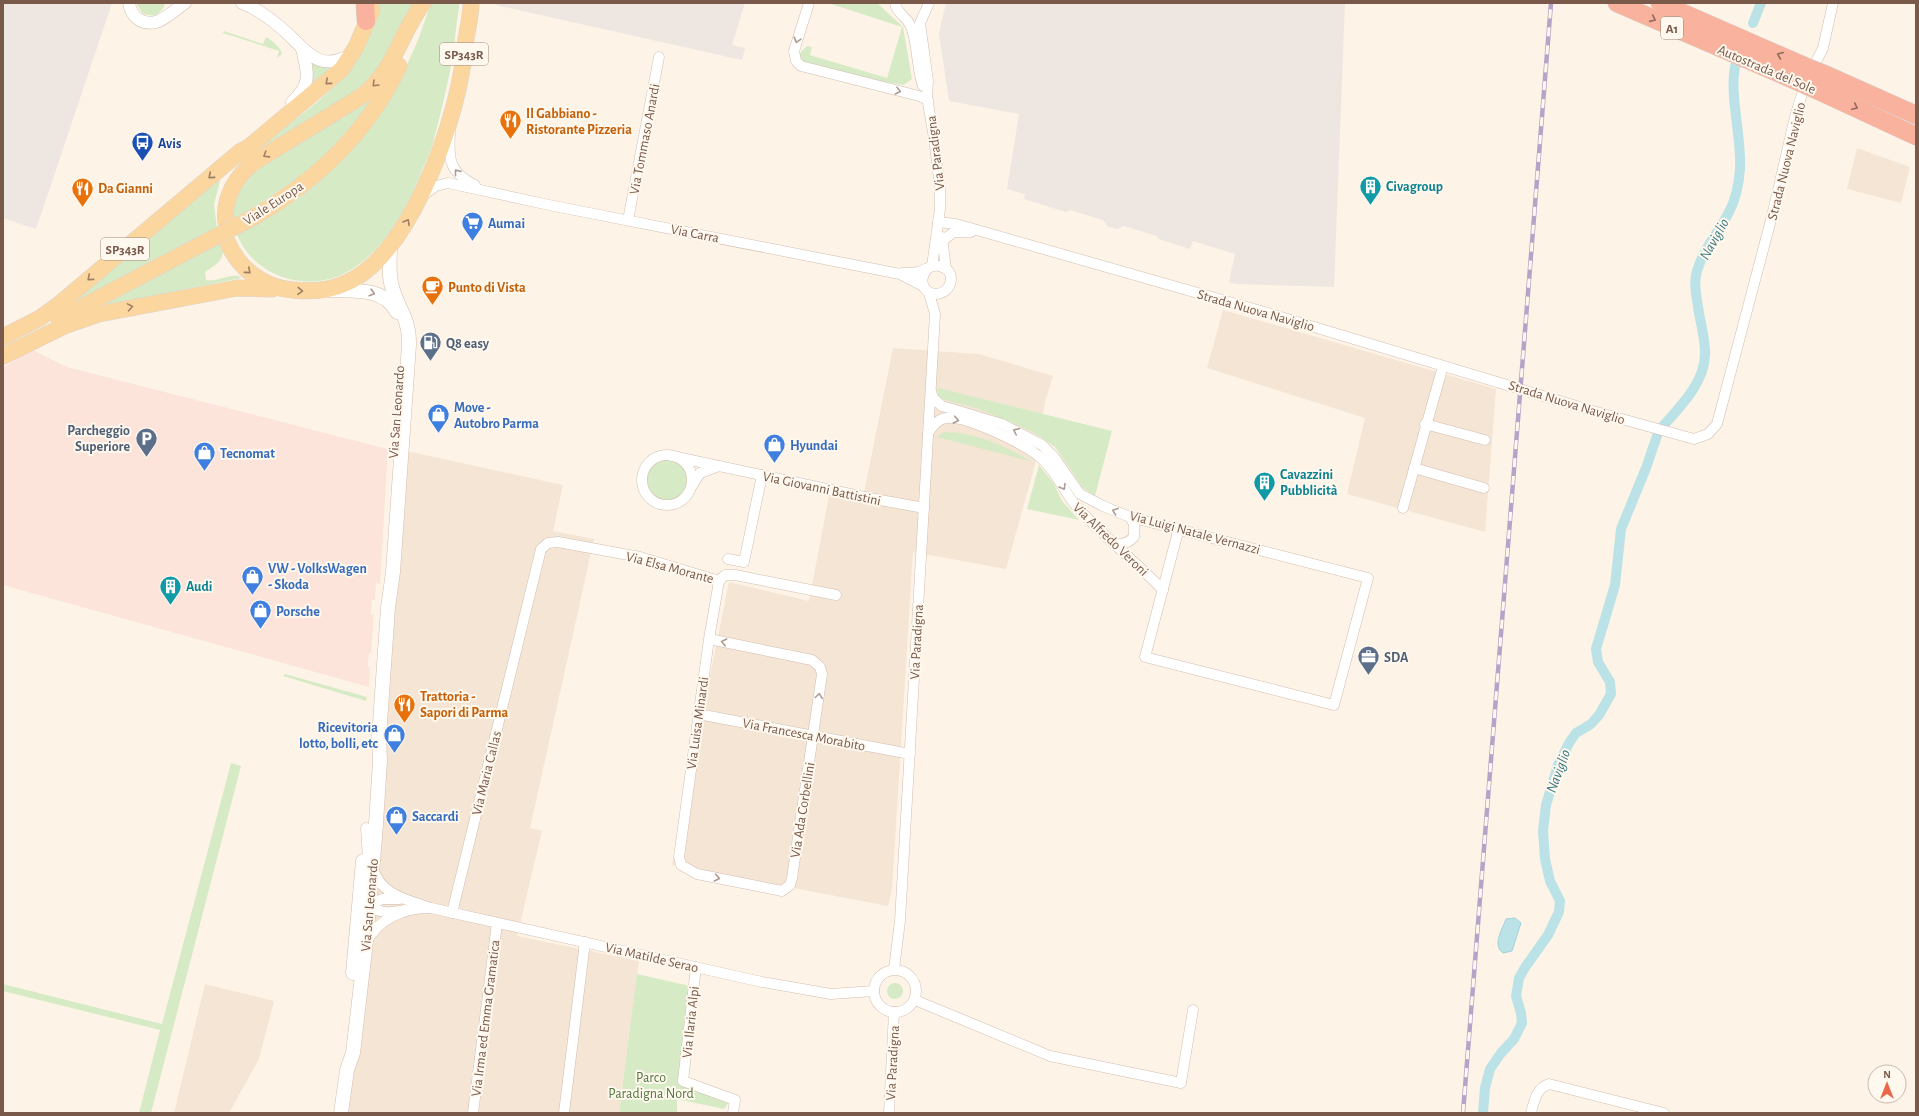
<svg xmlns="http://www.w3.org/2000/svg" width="1919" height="1116" viewBox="0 0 1919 1116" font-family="'Alegreya Sans',sans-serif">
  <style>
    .residential { fill: #f5e5d5 }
    .commercial { fill: #fde4db }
    .industrial { fill: #ede6e1 }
    .green { fill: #d6ebc5 }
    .water { fill: #bbe2e7; stroke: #a1d2d9 }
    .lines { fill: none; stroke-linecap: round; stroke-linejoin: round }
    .canal { stroke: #bbe2e7; stroke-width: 10 }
    .minor-casing { stroke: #d2bdaf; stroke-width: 11 }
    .tertiary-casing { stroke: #d2bdaf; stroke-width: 13 }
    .secondary-casing { stroke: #d5bdac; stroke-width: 15 }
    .primary-casing { stroke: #dcd4d0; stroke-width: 17 }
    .motorway-casing { stroke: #dcd4d0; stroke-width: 19 }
    .minor { stroke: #fff; stroke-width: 10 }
    .tertiary { stroke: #fff; stroke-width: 12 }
    .secondary { stroke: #fff; stroke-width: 14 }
    .primary { stroke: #fcd69f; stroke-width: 16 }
    .motorway { stroke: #f8b29d; stroke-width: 18 }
    .rail-casing { stroke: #b6a4c8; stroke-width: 4.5 }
    .rail { stroke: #fff8ee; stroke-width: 3; stroke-dasharray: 9; stroke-linecap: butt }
    .primary-bridge-casing { stroke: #dcd4d0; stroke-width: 17; stroke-linecap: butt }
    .motorway-bridge-casing { stroke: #dcd4d0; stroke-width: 19; stroke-linecap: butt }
    .primary-bridge { stroke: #fcd69f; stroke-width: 16 }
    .motorway-bridge { stroke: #f8b29d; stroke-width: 18 }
    .oneway { stroke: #926b5b }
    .oneway2 { stroke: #ae9b92 }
    .oneway3 { stroke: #a07e64 }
    .labels { text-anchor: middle; stroke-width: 4; stroke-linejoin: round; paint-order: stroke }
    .shield { fill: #fff8ee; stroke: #a0897b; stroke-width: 1 }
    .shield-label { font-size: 13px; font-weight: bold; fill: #78594a }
    .street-label { font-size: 14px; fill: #78594a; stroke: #fff8ee }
    .food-label { font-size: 14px; font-weight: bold; fill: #c56008; stroke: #fff8ee; text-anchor: start }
    .transit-label { font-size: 14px; font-weight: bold; fill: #164399; stroke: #fff8ee; text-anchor: start }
    .culture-label { font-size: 14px; font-weight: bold; fill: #0d838f; stroke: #fff8ee; text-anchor: start }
    .shop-label { font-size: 14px; font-weight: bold; fill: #366cbe; stroke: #fff8ee; text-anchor: start }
    .service-label { font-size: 14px; font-weight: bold; fill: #4e5e75; stroke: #fff8ee; text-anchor: start }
    .park-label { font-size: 14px; fill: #52783f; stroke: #fff8ee }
    .water-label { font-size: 15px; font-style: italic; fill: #407b84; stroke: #fff8ee }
  </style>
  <rect width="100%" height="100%" fill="#fdf4e7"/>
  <!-- residential -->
  <g class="residential">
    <path d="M1857,148L1910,167L1901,203L1847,189Z"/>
    <path d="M1223,310L1496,389L1485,532L1347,494L1365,418L1207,368Z"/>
    <path d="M893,348L979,354L1053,376L1045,402L1035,465L1006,569L913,552L892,890L888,906L672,865L729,582L809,601L829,496L862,503Z"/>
    <path d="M407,451L563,485L553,531L594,539L530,828L542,831L517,936L639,961L619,1113H344Z"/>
    <path d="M205,984L274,1001L259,1059L229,1113H174Z"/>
  </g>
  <!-- commercial -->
  <path class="commercial" d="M31,349L67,367L388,449L380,584L376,583L375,600H372L371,614H374L371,653H369L368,661V667H370L369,687L3,585V368Z"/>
  <!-- industrial -->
  <g class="industrial">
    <path d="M3,3H112L36,229L3,218Z"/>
    <path d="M497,3H745L732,45L745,48L742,60L496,5Z"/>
    <path d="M946,3H1345L1334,287L1236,284L1229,282L1235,254L1193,241L1190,249L1159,239L1157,236L1124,226L1117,229L1107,226L1103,220L1070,210L1066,212L1024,199L1025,194L1007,189L1019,114L949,101L939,34Z"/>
  </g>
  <!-- green -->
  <g class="green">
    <path d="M136,3H165V4C161,15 152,18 142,13Z"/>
    <path d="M379,3H414L369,84L251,155C288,122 338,94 364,49C371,35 375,19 379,3Z"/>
    <path d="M431,3H459V8C456,24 455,40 453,56C448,83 441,112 434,139C431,152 424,165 419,178C398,227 361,288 300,281C272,278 248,261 237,235L290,204L345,157L402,76L418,40Z"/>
    <path d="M828,3H877L903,27L912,79L903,85L811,69L801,61L800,53L807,46L812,47L810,55L887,78L902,27Z"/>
    <path d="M224,31L263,44L266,37C272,40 281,48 282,54L277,58L279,51L223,33Z"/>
    <path d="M310,60L333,67L312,86Z"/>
    <path d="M375,94C338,153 291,188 230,220L241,180Z"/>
    <path d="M219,178L220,181L214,205L217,227L61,309Z"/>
    <path d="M222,243C226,261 216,264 205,272L206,280C217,282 228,274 239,276L241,278L99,307L199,253L200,254Z"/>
    <path d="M938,388L1112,431L1095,496L1083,488L1055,447L1031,431L979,409L938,398Z"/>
    <path d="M944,432C977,432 1005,447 1033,462L937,437Z"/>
    <circle cx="667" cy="480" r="21"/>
    <path d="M1039,465L1054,484L1062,501L1079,520L1027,509Z"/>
    <path d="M285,674L367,697L366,701L283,676Z"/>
    <path d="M231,763L241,766L151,1113H139L160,1030L3,991V984L162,1024Z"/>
    <path d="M637,974L690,986L679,1084L729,1102L724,1109L677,1099V1113H619Z"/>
    <circle cx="895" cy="991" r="8"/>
  </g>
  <!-- water -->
  <path class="water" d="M1515,918L1521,923L1512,951L1503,953C1492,945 1502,930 1506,919Z"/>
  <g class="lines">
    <!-- canal -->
    <g class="canal">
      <path d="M1753,23L1761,3"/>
      <path d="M1663,426C1681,406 1706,381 1705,352C1705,339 1701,325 1699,313C1697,299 1693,284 1697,271C1703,249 1719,232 1729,212C1736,199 1739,183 1740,169C1742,137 1728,91 1736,63"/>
      <path d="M1483,1113L1485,1088L1490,1069L1501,1053L1514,1039L1522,1023L1521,1013L1516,996L1519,978L1526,966L1548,935L1559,912L1560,901L1550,881L1545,859L1543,831L1546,805L1558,765L1569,743L1576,733L1591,724L1599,715L1611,694L1610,682L1598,662L1596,649L1615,585L1621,529L1646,468L1658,433"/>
    </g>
    <defs>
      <g id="minor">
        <path d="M809,3L794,51L796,61L801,66L919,96L928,100"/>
        <path d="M895,3C897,14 906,16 910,25C918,40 916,68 923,86"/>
        <path d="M929,3L920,23L928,81L927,97L934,138L940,187V209L932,266"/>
        <path d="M450,133C448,160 450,173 475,185"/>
        <path d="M422,196L436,186L448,183L554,206L900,274L923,286"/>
        <path d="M628,220L659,57"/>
        <path d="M938,222L956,224L1271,314L1593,411L1694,439L1708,434L1717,424L1772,216L1795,117L1805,84L1823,48L1833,3"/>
        <path d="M942,237L946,269"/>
        <path d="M942,241L954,232H971"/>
        <path d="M902,273C907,273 913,273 918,272C925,270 932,264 939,266C958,269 953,295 934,294C921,291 919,278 928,268"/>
        <path d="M931,391L933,398L942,406L1002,424L1042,445L1054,457L1080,494L1103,506L1130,517L1368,578L1334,705L1145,657L1179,528"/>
        <path d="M1425,424L1485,440"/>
        <path d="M928,434C931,427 938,419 946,418C966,415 1024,444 1040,457C1057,471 1063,492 1078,508C1104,537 1136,562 1163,590"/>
        <circle cx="667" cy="480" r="25"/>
        <path d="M672,456L869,498L924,508"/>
        <path d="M1414,468L1484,488"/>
        <path d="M692,486L700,473L719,466"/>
        <path d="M1403,508L1443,366"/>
        <path d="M1113,542C1121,546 1128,543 1134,537V524L1130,517"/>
        <path d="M728,559L744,562L762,475"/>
        <path d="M709,639L812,660L820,667L822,674L792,878L790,885L782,891L697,874L681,865L679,857L709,639L719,581"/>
        <path d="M698,714L910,754"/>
        <path d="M366,828L368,858"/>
        <path d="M373,867C379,895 408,900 431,908L762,982L831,994L874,991"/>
        <path d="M366,901C376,915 391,913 405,910"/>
        <path d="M366,907L382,899H400"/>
        <path d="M452,913L541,549L548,543L558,542L640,557L719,581L725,575H735L836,595"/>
        <path d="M366,943C378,919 403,908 429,908"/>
        <path d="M696,967L683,1081L735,1100L733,1113"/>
        <path d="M894,969L900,921L935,314L929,293"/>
        <circle cx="895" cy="991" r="21"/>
        <path d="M915,1000L1050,1056L1181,1083L1193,1010"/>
        <path d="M473,1113L497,923"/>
        <path d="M564,1113L585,942"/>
        <path d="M889,1113L894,1012"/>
        <path d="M1531,1113C1534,1102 1536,1088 1549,1084L1664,1113"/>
      </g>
      <g id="tertiary">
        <path d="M129,3C130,9 132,15 138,19C156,31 171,12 185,3"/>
        <path d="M242,3C258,9 275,22 288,34C308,53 320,72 350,55"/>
        <path d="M292,102C312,84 308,73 302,49"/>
      </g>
      <g id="secondary">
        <path d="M330,290C354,291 384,287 397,312"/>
        <path d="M353,973L363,861"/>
        <path d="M341,1113L347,1070L353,1053L365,950L375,838L380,761L379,737L388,608L393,572L409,345C410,318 398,310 392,287C388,274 390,259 390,246"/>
      </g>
      <g id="primary">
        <path d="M244,155L249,147L342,69L356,47L372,10"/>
        <path d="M252,218C315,182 368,132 399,66"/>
        <path d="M226,222C223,198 236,175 256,161L362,96C396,68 399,36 423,3"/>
        <path d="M227,241C238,268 263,288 293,290C311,292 329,291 346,283C408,256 452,132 462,69C464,61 464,53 465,45C467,31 471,17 471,3"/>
        <path d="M59,319L196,247"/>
        <path d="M3,337L40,318L57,306L241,151L249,147"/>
        <path d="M3,356L64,326L99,314L237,288L272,289"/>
      </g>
      <g id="motorway">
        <path d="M365,3L366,21"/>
        <path d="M1617,3L1799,82"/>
        <path d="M1660,3L1804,66"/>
        <path d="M1824,74L1916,115"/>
        <path d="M1819,91L1916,136"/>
      </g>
    </defs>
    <!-- minor casing -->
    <use href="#minor" class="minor-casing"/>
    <!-- tertiary casing -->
    <use href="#tertiary" class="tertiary-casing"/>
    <!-- secondary casing -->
    <use href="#secondary" class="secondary-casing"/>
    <!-- primary casing -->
    <use href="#primary" class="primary-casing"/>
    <!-- motorway casing -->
    <use href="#motorway" class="motorway-casing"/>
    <!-- minor -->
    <use href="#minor" class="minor"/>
    <!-- tertiary -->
    <use href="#tertiary" class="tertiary"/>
    <!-- secondary -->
    <use href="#secondary" class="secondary"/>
    <!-- primary -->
    <use href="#primary" class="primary"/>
    <!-- motorway -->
    <use href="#motorway" class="motorway"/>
    <defs>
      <path id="rail" d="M1463,1113L1551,3"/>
    </defs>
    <!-- rail casing -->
    <use href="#rail" class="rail-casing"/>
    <!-- rail -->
    <use href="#rail" class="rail"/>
    <defs>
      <path id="primary-bridge" d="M196,247L252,218"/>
      <g id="motorway-bridge">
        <path d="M1804,66L1824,74"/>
        <path d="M1799,82L1819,91"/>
      </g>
    </defs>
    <!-- primary-bridge casing -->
    <use href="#primary-bridge" class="primary-bridge-casing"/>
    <!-- motorway-bridge casing -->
    <use href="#motorway-bridge" class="motorway-bridge-casing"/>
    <!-- primary-bridge -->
    <use href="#primary-bridge" class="primary-bridge"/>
    <!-- motorway-bridge -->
    <use href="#motorway-bridge" class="motorway-bridge"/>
  </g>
  <!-- one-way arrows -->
  <defs><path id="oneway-chevron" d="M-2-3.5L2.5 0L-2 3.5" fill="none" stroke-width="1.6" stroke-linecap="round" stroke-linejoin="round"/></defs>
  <g class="oneway">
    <use href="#oneway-chevron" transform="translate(1653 19) rotate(24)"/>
    <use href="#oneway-chevron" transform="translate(1780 55) rotate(-157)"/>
    <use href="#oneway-chevron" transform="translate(1855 107) rotate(25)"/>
  </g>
  <g class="oneway2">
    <use href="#oneway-chevron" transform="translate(797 40) rotate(106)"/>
    <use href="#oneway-chevron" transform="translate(898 91) rotate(14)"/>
    <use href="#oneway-chevron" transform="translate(457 172) rotate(-129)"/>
    <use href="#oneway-chevron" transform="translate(372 293) rotate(17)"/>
    <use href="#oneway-chevron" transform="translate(956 420) rotate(11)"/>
    <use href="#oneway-chevron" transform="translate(1016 431) rotate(-154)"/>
    <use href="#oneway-chevron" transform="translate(1063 487) rotate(59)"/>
    <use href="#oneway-chevron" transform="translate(1115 511) rotate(-160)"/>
    <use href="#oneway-chevron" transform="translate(724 642) rotate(-168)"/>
    <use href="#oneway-chevron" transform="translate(819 696) rotate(-82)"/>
    <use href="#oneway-chevron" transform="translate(717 878) rotate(11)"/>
  </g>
  <g class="oneway3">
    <use href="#oneway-chevron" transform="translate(328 82) rotate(139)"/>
    <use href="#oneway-chevron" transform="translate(375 84) rotate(135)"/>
    <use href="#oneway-chevron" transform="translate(266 155) rotate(148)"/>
    <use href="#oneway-chevron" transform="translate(211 176) rotate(140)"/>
    <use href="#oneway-chevron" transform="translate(407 222) rotate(-61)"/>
    <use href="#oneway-chevron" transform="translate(248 271) rotate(40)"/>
    <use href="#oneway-chevron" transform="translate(90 278) rotate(140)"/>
    <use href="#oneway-chevron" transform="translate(300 291) rotate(3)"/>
    <use href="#oneway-chevron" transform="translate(130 307) rotate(-10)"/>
  </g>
  <!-- icons -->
  <defs>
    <symbol id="restaurant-pin" viewBox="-11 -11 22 30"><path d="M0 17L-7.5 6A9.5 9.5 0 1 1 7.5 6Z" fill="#e8710a" stroke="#fff8ee"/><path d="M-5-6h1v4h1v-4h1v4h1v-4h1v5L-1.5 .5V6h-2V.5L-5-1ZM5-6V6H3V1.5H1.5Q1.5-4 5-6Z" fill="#fff"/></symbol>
    <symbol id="bus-pin" viewBox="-11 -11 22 30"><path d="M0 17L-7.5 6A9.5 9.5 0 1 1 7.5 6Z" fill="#1a4fb4" stroke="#fff8ee"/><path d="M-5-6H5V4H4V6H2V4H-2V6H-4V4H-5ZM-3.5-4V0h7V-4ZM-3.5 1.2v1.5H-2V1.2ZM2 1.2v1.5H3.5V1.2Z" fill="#fff"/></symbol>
    <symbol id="building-pin" viewBox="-11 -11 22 30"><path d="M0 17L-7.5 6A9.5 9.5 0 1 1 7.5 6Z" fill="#0f9aa8" stroke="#fff8ee"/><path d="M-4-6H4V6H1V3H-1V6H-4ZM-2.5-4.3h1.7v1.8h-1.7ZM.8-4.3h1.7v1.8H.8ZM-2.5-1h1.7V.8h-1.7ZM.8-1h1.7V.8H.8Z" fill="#fff"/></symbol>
    <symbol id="supermarket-pin" viewBox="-11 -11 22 30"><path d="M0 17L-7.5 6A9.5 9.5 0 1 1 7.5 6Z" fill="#3f7fe0" stroke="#fff8ee"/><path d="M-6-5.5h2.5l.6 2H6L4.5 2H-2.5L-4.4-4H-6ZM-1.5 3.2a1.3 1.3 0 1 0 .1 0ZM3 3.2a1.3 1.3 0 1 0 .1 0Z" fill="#fff"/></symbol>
    <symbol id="cafe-pin" viewBox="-11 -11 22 30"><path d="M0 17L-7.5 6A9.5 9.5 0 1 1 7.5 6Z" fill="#e8710a" stroke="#fff8ee"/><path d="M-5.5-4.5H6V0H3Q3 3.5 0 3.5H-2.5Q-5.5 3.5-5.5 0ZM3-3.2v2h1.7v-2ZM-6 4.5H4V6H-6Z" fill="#fff"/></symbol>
    <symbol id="fuel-pin" viewBox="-11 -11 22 30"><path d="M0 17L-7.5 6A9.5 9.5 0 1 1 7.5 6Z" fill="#5c6f8a" stroke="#fff8ee"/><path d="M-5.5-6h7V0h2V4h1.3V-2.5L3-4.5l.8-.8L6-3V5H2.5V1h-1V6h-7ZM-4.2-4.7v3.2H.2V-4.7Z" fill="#fff"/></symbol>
    <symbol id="shop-pin" viewBox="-11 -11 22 30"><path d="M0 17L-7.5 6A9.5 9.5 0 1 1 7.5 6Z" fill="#3f7fe0" stroke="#fff8ee"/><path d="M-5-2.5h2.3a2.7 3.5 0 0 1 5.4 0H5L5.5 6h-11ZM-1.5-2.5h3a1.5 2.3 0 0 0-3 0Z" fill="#fff"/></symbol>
    <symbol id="parking-pin" viewBox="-11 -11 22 30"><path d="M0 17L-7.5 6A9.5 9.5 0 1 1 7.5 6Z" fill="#5c6f8a" stroke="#fff8ee"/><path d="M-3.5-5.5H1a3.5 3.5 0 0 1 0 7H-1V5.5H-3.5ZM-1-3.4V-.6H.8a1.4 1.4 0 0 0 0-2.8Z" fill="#fff"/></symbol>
    <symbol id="office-pin" viewBox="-11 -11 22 30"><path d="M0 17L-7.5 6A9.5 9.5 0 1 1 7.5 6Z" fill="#5c6f8a" stroke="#fff8ee"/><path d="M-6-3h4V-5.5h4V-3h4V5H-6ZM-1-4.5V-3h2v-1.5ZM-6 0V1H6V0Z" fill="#fff"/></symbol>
  </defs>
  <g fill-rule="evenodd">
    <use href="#restaurant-pin" x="498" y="108" width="25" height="34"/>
    <use href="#bus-pin" x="130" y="130" width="25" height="34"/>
    <use href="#building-pin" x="1358" y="174" width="25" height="34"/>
    <use href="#restaurant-pin" x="70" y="176" width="25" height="34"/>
    <use href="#supermarket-pin" x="460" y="210" width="25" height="34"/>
    <use href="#cafe-pin" x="420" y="274" width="25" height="34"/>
    <use href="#fuel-pin" x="418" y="330" width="25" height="34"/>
    <use href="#shop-pin" x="426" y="402" width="25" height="34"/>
    <use href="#parking-pin" x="134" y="426" width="25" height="34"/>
    <use href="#shop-pin" x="762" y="432" width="25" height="34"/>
    <use href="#shop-pin" x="192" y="440" width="25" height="34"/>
    <use href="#building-pin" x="1252" y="470" width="25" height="34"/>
    <use href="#shop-pin" x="240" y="564" width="25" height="34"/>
    <use href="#building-pin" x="158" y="574" width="25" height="34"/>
    <use href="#shop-pin" x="248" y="598" width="25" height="34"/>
    <use href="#office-pin" x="1356" y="644" width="25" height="34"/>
    <use href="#restaurant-pin" x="392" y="692" width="25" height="34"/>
    <use href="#shop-pin" x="382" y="722" width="25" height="34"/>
    <use href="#shop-pin" x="384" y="804" width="25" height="34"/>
  </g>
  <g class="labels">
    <!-- shield labels -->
    <g class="shield">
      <rect x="1661" y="17" width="22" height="22" rx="3"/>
      <rect x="440" y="43" width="48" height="22" rx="3"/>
      <rect x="101" y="238" width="48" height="22" rx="3"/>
    </g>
    <g class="shield-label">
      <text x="1672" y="33">A1</text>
      <text x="464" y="59">SP343R</text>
      <text x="125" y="254">SP343R</text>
    </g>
    <!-- street labels -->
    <g class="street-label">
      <text transform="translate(1767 69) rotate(23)" y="5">Autostrada del Sole</text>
      <text transform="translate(644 139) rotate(-79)" y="5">Via Tommaso Anardi</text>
      <text transform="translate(935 153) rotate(-97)" y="5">Via Paradigna</text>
      <text transform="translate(1786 161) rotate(-76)" y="5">Strada Nuova Naviglio</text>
      <text transform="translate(273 203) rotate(-33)" y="5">Viale Europa</text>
      <text transform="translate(695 233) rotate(11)" y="5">Via Carra</text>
      <text transform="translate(1256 310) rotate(16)" y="5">Strada Nuova Naviglio</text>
      <text transform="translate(1567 402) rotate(17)" y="5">Strada Nuova Naviglio</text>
      <text transform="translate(396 412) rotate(-86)" y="5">Via San Leonardo</text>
      <text transform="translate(822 488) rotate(12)" y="5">Via Giovanni Battistini</text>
      <text transform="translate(1195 532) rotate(15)" y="5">Via Luigi Natale Vernazzi</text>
      <text transform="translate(1111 539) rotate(44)" y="5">Via Alfredo Veroni</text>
      <text transform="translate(670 567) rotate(15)" y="5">Via Elsa Morante</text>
      <text transform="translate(916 642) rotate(-87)" y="5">Via Paradigna</text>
      <text transform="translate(697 723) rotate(-82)" y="5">Via Luisa Minardi</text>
      <text transform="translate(804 734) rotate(11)" y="5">Via Francesca Morabito</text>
      <text transform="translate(486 773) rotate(-76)" y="5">Via Maria Callas</text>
      <text transform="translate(802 810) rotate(-81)" y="5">Via Ada Corbellini</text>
      <text transform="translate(369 905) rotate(-85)" y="5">Via San Leonardo</text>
      <text transform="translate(652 957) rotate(13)" y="5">Via Matilde Serao</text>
      <text transform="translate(485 1018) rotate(-83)" y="5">Via Irma ed Emma Gramatica</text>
      <text transform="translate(690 1022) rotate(-84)" y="5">Via Ilaria Alpi</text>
      <text transform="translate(892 1063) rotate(-87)" y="5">Via Paradigna</text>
    </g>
    <!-- food labels -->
    <g class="food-label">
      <text x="526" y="118">Il Gabbiano -<tspan x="526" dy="16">Ristorante Pizzeria</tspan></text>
      <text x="98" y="193">Da Gianni</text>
      <text x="448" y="292">Punto di Vista</text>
      <text x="420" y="701">Trattoria -<tspan x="420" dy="16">Sapori di Parma</tspan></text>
    </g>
    <!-- transit labels -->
    <g class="transit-label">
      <text x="158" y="148">Avis</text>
    </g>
    <!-- culture labels -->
    <g class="culture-label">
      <text x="1386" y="191">Civagroup</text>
      <text x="1280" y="479">Cavazzini<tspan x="1280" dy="16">Pubblicità</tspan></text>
      <text x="186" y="591">Audi</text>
    </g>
    <!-- shop labels -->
    <g class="shop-label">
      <text x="488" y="228">Aumai</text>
      <text x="454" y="412">Move -<tspan x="454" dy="16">Autobro Parma</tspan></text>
      <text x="790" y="450">Hyundai</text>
      <text x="220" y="458">Tecnomat</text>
      <text x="268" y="573">VW - VolksWagen<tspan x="268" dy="16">- Skoda</tspan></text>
      <text x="276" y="616">Porsche</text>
      <text x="378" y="732" text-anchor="end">Ricevitoria<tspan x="378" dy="16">lotto, bolli, etc</tspan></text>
      <text x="412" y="821">Saccardi</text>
    </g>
    <!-- service labels -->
    <g class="service-label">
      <text x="446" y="348">Q8 easy</text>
      <text x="130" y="435" text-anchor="end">Parcheggio<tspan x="130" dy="16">Superiore</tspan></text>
      <text x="1384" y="662">SDA</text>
    </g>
    <!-- park labels -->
    <g class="park-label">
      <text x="651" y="1082">Parco<tspan x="651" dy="16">Paradigna Nord</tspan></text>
    </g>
    <!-- water labels -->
    <g class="water-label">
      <text transform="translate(1714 239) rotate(-61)" y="5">Naviglio</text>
      <text transform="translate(1558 771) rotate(-70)" y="5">Naviglio</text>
    </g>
  </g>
  <!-- border -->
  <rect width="1919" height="1116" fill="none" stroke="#78594a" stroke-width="8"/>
  <!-- north arrow -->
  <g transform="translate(1887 1084)"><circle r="19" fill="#fff8ee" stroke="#c9b8ac"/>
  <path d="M0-3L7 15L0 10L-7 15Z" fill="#e9684a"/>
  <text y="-6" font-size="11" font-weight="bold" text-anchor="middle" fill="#78594a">N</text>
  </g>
</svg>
